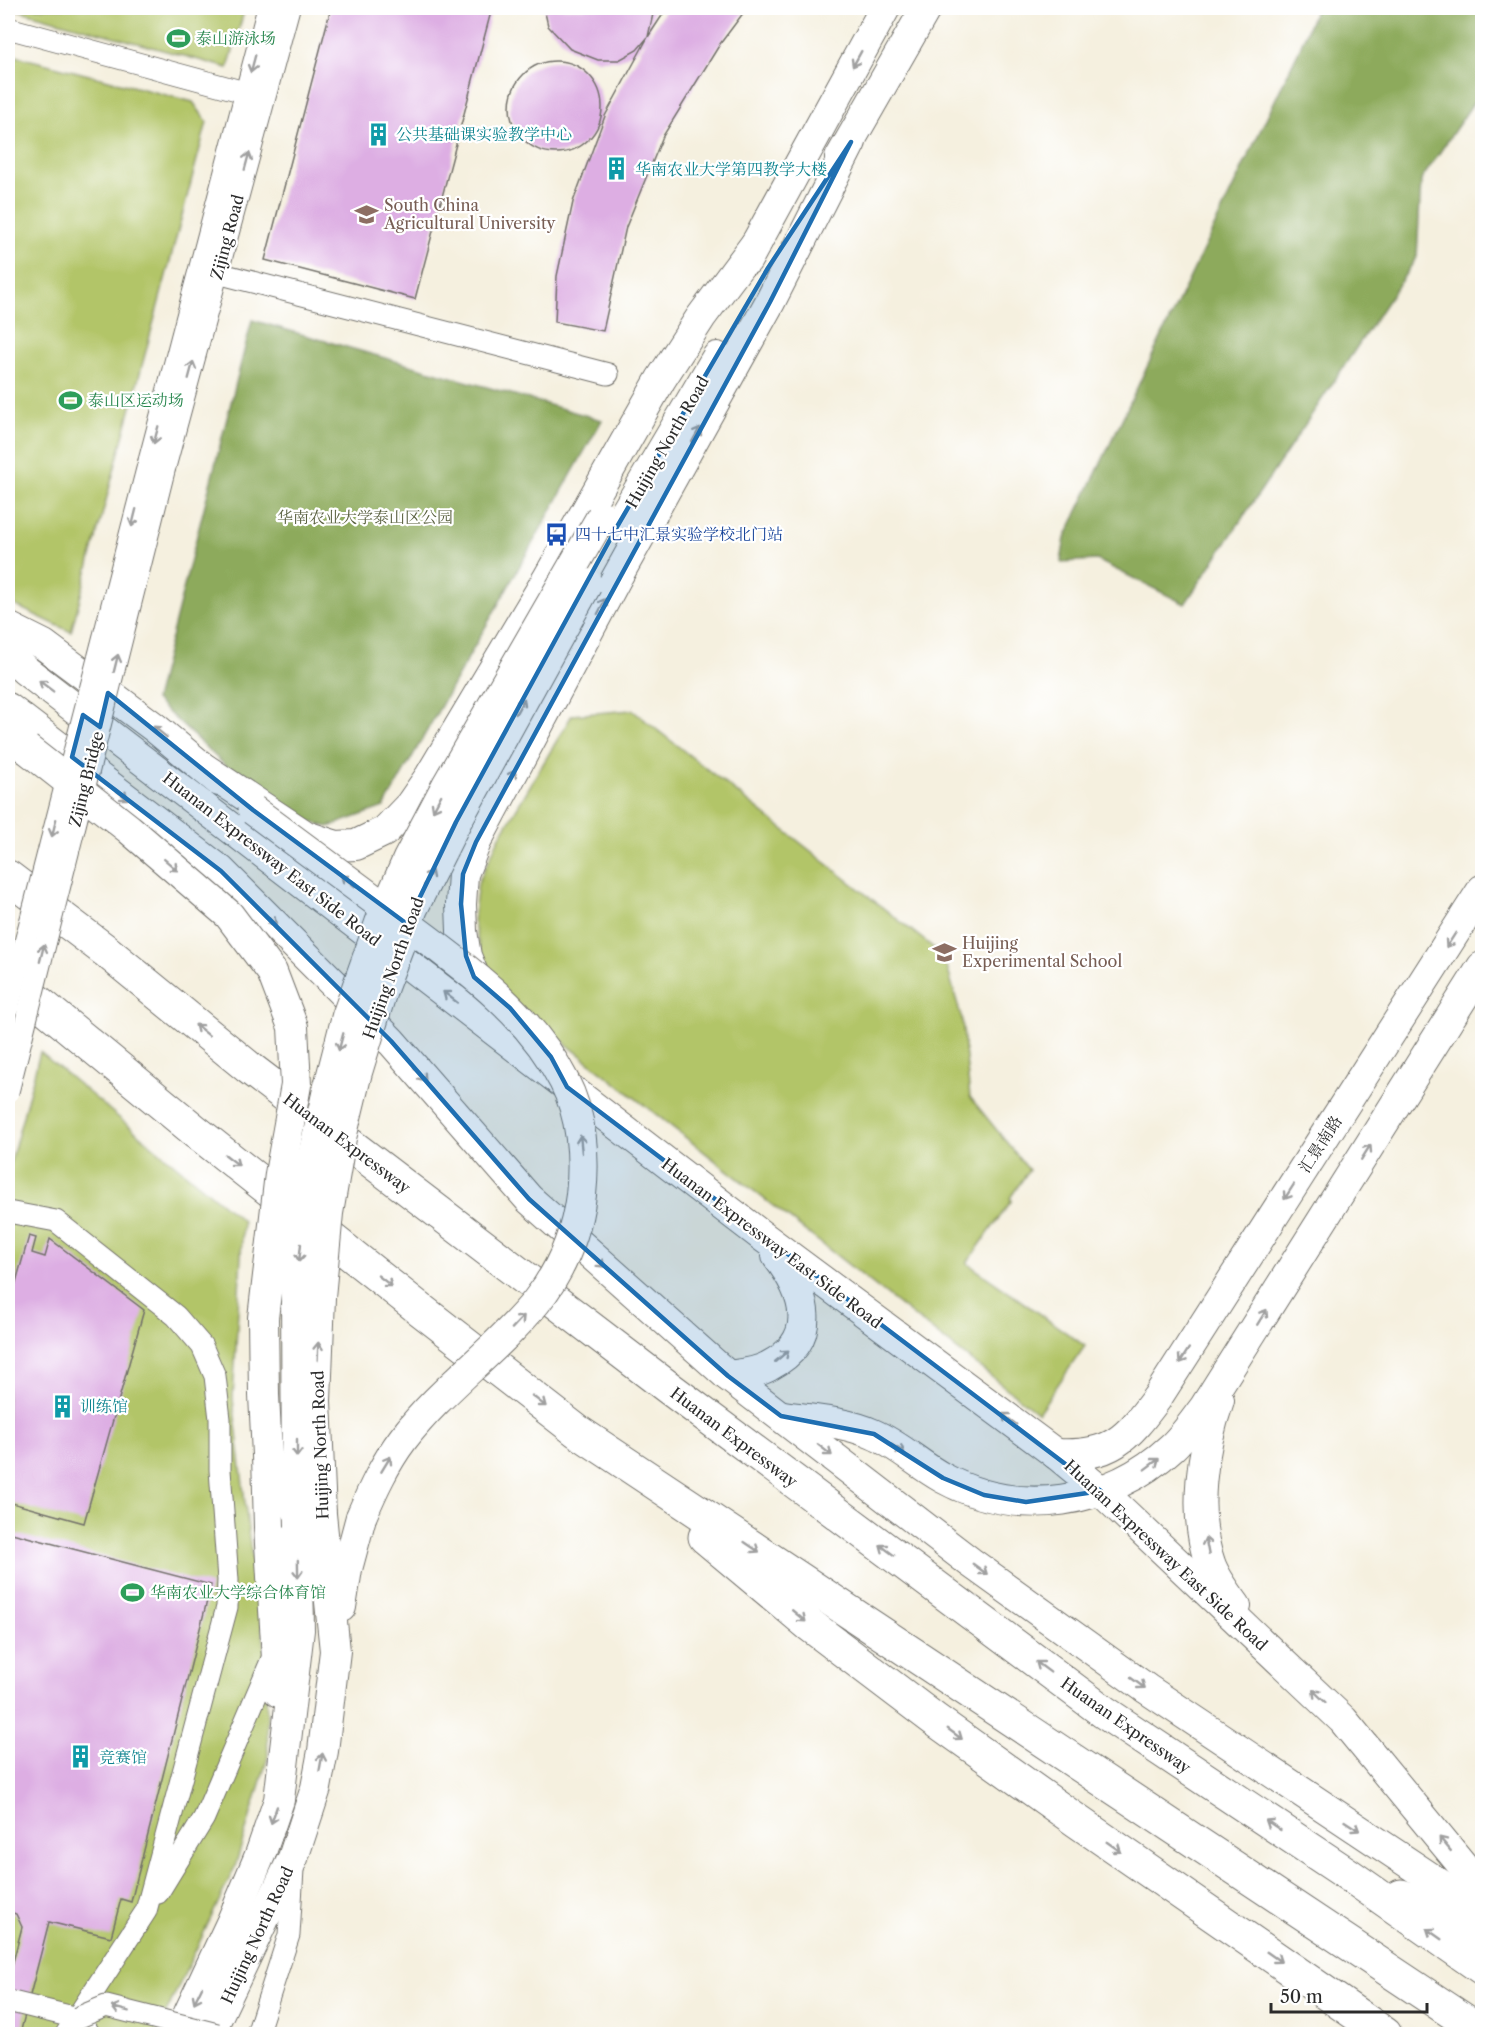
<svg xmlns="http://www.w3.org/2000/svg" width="1490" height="2042" viewBox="0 0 1490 2042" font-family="'Libre Caslon Text','Noto Serif SC',serif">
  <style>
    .green { fill: #b2c568; stroke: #6e784a; stroke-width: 1.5 }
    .forest { fill: #8daa5c; stroke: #5c6a44; stroke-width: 1.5 }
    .building { fill: #ddaee3 }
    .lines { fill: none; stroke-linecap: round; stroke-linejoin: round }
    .street-casing { stroke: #72706a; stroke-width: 23 }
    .secondary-casing { stroke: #72706a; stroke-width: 32 }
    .highway-casing { stroke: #72706a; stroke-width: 35 }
    .street { stroke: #fff; stroke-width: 21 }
    .secondary { stroke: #fff; stroke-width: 30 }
    .highway { stroke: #fff; stroke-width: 33 }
    .street-bridge-casing { stroke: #72706a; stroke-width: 23; stroke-linecap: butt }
    .secondary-bridge-casing { stroke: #72706a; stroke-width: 32; stroke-linecap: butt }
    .street-bridge { stroke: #fff; stroke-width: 21 }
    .secondary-bridge { stroke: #fff; stroke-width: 30 }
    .oneway { stroke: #a0a0a0 }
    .marked { fill: #1f6fb2; fill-opacity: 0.2; stroke: #1f6fb2; stroke-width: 4.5; stroke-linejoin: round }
    .labels { text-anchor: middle; stroke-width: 4.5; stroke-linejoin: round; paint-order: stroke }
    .leisure-label { font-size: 16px; fill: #27864d; stroke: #fff; text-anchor: start }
    .culture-label { font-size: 16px; fill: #0d838f; stroke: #fff; text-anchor: start }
    .education-label { font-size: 16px; fill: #785e54; stroke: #fff; text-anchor: start }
    .street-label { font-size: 16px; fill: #2b2b2b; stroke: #fff }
    .park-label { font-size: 16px; fill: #5a6140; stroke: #fff }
    .transit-label { font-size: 16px; fill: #164399; stroke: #fff; text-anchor: start }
  </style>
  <rect width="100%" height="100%" fill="#fff"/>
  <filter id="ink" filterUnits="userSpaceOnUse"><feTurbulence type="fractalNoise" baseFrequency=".0167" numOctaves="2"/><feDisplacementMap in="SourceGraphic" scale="12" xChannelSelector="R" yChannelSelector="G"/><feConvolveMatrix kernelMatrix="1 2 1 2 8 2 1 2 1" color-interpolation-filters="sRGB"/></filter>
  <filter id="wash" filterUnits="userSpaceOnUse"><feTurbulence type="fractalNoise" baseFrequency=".008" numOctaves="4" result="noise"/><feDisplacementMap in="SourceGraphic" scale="24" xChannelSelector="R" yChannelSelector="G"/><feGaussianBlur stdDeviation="1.35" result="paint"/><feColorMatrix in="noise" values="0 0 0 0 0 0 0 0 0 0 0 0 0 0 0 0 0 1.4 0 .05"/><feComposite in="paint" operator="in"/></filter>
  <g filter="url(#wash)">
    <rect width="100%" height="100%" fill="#f5f0df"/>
    <!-- green -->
    <g class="green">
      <path d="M10,8H245L228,68Z"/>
      <path d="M8,54L193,102L207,122L71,632L8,602Z"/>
      <path d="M632,710L944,956L962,1020L970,1097L1029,1170L1010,1198L1012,1200L967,1263L1085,1346L1038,1413L488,983L473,921L478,883L499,838L572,715Z"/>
      <path d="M40,1052L243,1221L233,1399L249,1537L265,1648L268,1757L235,1867L156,2034H8V1172Z"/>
    </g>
    <!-- forest -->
    <g class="forest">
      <path d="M1316,8H1482V90L1421,180L1417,257L1185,604L1097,560L1061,562L1065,538L1299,50Z"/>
      <path d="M252,320L602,420L384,807L328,827L274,811L155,700Z"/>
    </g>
    <g id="blocks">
      <!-- building -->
      <g class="building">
        <path d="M331,8H492L415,299L265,260Z"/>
        <path d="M544,8H653V14L648,37L667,8H747L720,44L663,136L626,227L603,331L555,322L557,276L573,202L605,116L648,37L637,50L619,60H598L570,49L548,26Z"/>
        <circle cx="556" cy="107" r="46"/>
        <path d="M29,1236L36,1238L32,1253L45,1257L50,1239L144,1310L84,1523L8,1502V1310Z"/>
        <path d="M8,1532L211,1585L131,1902L121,1899L111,1937L49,1922L20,2034H8V1981L22,1927L16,1914L8,1911Z"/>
      </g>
    </g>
  </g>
  <g filter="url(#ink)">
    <use href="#blocks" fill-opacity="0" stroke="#72706a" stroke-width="1.5"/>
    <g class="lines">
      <defs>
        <g id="street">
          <path d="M8,28L259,96"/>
          <path d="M206,270L608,374"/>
          <path d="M149,461L268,8"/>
          <path d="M165,467L289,8"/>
          <path d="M8,1212L56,1221L176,1316L202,1346L215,1376L220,1419V1470L228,1580L227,1607L146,1911L66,2034"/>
          <path d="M158,1893L204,1818L274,1654"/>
          <path d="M8,2001L77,2018L90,2034"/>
          <path d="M257,2034L289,1935L293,1869"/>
        </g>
        <g id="secondary">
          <path d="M840,158L926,8"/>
          <path d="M747,260L885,8"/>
          <path d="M618,525L717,357"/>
          <path d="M8,627L44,645L154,727L219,781"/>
          <path d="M8,654L25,670L762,1236L1056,1454L1101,1491L1343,1720L1482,1889"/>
          <path d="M8,708L221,871L391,1041L529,1199L728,1376L970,1562L1147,1689L1482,1912"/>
          <path d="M8,735L27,749"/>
          <path d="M205,769L306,836L336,846L356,845L385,831L410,805L430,776L548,578L661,379L701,317L757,242"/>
          <path d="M479,988L466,956L462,931L461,904L463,874L476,842L616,579L770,302L851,142"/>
          <path d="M728,1376C742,1374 757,1373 769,1366C821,1339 806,1294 777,1256"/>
          <path d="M1219,1400C1202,1449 1192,1513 1210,1563C1215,1578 1226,1592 1236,1606"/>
          <path d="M784,1416C813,1420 846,1422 873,1434C899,1445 919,1465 943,1478C1018,1519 1110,1505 1172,1447C1184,1436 1194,1421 1204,1408L1482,967"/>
          <path d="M1056,1454C1111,1457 1126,1440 1157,1398L1482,890"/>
          <path d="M269,1527L279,1692"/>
          <path d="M341,1607L347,1569L361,1517"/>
          <path d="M179,2034L232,1921L260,1855L279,1800L299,1630L297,1510"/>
          <path d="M209,2034L293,1858L316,1788L323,1751L335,1651L321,1514"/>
        </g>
        <g id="highway">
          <path d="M8,877L106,951L248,1067L669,1388L1104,1712L1349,1875L1482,1968"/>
          <path d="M8,977L194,1130L421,1310L577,1431L1482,2032"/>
          <path d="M705,1537L810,1625L934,1719L1077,1821L1385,2034"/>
          <path d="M1401,1896L1445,1913L1482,1936"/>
        </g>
      </defs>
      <!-- street casing -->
      <use href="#street" class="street-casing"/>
      <!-- secondary casing -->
      <use href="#secondary" class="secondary-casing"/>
      <!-- highway casing -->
      <use href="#highway" class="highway-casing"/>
      <!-- street -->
      <use href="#street" class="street"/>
      <!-- secondary -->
      <use href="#secondary" class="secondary"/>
      <!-- highway -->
      <use href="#highway" class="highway"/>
      <defs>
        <g id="street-bridge">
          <path d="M8,1008L149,461"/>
          <path d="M8,1092L165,467"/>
          <path d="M77,2018L106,2006L217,2034"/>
        </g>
        <g id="secondary-bridge">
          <path d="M27,749L129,829L229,915L272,972L293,1027L296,1085L280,1174L263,1318L264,1395L267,1455L269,1527"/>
          <path d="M253,810C299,844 346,879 392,913C456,961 527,1008 564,1081C582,1115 585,1158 581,1195C576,1234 561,1271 536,1302C496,1351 442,1388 403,1439C385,1463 373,1489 361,1517"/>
          <path d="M297,1510L296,1287L306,1187L327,1094L347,1016L380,923L408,859L447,785L602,516"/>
          <path d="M321,1514L316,1401L320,1297L328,1213L341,1138L357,1072L383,987L413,908L456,822L587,584"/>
        </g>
      </defs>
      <!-- street-bridge casing -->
      <use href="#street-bridge" class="street-bridge-casing"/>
      <!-- secondary-bridge casing -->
      <use href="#secondary-bridge" class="secondary-bridge-casing"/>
      <!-- street-bridge -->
      <use href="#street-bridge" class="street-bridge"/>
      <!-- secondary-bridge -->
      <use href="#secondary-bridge" class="secondary-bridge"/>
    </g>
    <!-- one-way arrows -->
    <defs><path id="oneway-shaft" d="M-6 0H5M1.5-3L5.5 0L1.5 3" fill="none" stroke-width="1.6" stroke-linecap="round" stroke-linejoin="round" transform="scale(1.5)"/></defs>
    <g class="oneway">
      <use href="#oneway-shaft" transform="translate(857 59) rotate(119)"/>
      <use href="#oneway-shaft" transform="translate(253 64) rotate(105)"/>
      <use href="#oneway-shaft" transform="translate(247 161) rotate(-75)"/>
      <use href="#oneway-shaft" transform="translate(191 370) rotate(-75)"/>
      <use href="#oneway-shaft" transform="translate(156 435) rotate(105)"/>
      <use href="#oneway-shaft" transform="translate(696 435) rotate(-61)"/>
      <use href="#oneway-shaft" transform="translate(134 518) rotate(104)"/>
      <use href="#oneway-shaft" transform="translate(602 606) rotate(-62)"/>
      <use href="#oneway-shaft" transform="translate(116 663) rotate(-76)"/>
      <use href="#oneway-shaft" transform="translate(46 686) rotate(-143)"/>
      <use href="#oneway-shaft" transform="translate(520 706) rotate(-61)"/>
      <use href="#oneway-shaft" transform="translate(160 732) rotate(-141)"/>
      <use href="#oneway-shaft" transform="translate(511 778) rotate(-62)"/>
      <use href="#oneway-shaft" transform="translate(121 794) rotate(37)"/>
      <use href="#oneway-shaft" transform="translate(437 803) rotate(118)"/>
      <use href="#oneway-shaft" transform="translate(54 828) rotate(104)"/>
      <use href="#oneway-shaft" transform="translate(171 865) rotate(41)"/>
      <use href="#oneway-shaft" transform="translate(428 878) rotate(-64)"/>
      <use href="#oneway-shaft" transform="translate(348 881) rotate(-143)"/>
      <use href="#oneway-shaft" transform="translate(270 919) rotate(44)"/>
      <use href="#oneway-shaft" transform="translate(1451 940) rotate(123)"/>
      <use href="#oneway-shaft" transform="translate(42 953) rotate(-76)"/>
      <use href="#oneway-shaft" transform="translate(450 997) rotate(-142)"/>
      <use href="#oneway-shaft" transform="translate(202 1030) rotate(-141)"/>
      <use href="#oneway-shaft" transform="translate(341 1042) rotate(105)"/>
      <use href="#oneway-shaft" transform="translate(420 1074) rotate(49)"/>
      <use href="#oneway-shaft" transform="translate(581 1144) rotate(-96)"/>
      <use href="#oneway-shaft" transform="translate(1366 1152) rotate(-58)"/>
      <use href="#oneway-shaft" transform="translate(232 1160) rotate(38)"/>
      <use href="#oneway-shaft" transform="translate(1289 1192) rotate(123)"/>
      <use href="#oneway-shaft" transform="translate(300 1253) rotate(96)"/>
      <use href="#oneway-shaft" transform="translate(598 1261) rotate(42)"/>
      <use href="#oneway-shaft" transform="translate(385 1281) rotate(38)"/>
      <use href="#oneway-shaft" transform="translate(1262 1317) rotate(-58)"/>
      <use href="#oneway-shaft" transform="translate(518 1322) rotate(-47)"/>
      <use href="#oneway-shaft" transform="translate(318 1351) rotate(-88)"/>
      <use href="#oneway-shaft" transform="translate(782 1356) rotate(-40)"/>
      <use href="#oneway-shaft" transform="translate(1184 1356) rotate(123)"/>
      <use href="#oneway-shaft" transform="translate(539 1401) rotate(38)"/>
      <use href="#oneway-shaft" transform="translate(1009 1419) rotate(-143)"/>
      <use href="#oneway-shaft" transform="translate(297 1448) rotate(90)"/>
      <use href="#oneway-shaft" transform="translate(897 1448) rotate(31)"/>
      <use href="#oneway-shaft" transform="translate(825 1450) rotate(38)"/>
      <use href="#oneway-shaft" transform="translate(386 1464) rotate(-59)"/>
      <use href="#oneway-shaft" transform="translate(1152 1464) rotate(-37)"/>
      <use href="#oneway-shaft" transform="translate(1207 1546) rotate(-101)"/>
      <use href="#oneway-shaft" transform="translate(752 1547) rotate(34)"/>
      <use href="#oneway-shaft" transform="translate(887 1550) rotate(-143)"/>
      <use href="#oneway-shaft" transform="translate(298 1569) rotate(89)"/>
      <use href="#oneway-shaft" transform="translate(980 1569) rotate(36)"/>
      <use href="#oneway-shaft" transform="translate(799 1616) rotate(40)"/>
      <use href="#oneway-shaft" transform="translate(1043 1667) rotate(-143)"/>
      <use href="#oneway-shaft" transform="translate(1138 1683) rotate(36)"/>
      <use href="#oneway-shaft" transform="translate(1319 1696) rotate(-136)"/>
      <use href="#oneway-shaft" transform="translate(955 1734) rotate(36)"/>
      <use href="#oneway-shaft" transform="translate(321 1762) rotate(-80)"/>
      <use href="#oneway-shaft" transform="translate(274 1815) rotate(109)"/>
      <use href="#oneway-shaft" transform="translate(1273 1825) rotate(-146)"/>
      <use href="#oneway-shaft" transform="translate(1352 1826) rotate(33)"/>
      <use href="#oneway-shaft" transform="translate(1445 1844) rotate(-130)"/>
      <use href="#oneway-shaft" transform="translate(1114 1847) rotate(35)"/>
      <use href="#oneway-shaft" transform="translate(1434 1934) rotate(-145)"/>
      <use href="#oneway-shaft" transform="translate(1274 1957) rotate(35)"/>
      <use href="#oneway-shaft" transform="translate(198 1995) rotate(116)"/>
      <use href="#oneway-shaft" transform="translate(120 2009) rotate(-165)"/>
    </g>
  </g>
  <!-- marked area -->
  <path class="marked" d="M851,142L770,302L476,842L463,874L461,904L466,956L474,977L510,1008L551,1057L567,1087L1101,1491L1026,1502L984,1495L943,1478L874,1434L781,1416L728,1376L529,1199L391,1041L221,871L72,757L83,715L100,727L108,693L253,810L407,924L456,822L618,525L768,268Z"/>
  <!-- icons -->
  <defs>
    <symbol id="stadium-bare" viewBox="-9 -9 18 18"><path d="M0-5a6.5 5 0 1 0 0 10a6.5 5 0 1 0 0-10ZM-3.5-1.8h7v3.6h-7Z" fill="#2e9e5b" stroke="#fff" stroke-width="2.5" paint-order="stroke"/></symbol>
    <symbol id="building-bare" viewBox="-9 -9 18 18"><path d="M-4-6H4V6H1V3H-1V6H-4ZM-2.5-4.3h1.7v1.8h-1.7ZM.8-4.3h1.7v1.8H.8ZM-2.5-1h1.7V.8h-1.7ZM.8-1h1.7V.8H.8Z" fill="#0f9aa8" stroke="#fff" stroke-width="2.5" paint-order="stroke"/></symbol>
    <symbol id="university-bare" viewBox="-9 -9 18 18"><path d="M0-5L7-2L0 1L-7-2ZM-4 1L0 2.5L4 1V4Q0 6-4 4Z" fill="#8d6e63" stroke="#fff" stroke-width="2.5" paint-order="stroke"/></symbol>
    <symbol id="bus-bare" viewBox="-9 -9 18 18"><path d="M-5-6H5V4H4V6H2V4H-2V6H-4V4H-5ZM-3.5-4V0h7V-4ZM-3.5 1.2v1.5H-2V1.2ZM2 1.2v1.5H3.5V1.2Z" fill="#1a4fb4" stroke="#fff" stroke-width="2.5" paint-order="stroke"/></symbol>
    <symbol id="school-bare" viewBox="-9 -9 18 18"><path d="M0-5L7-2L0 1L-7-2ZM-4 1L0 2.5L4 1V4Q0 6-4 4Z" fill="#8d6e63" stroke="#fff" stroke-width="2.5" paint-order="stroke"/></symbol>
  </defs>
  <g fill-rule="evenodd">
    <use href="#stadium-bare" x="162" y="22" width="33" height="33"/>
    <use href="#building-bare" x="362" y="118" width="33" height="33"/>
    <use href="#building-bare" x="600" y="152" width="33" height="33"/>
    <use href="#university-bare" x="350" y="198" width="33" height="33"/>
    <use href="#stadium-bare" x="54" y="384" width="33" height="33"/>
    <use href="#bus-bare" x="540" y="518" width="33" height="33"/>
    <use href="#school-bare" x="928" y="936" width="33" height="33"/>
    <use href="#building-bare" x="46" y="1390" width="33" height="33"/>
    <use href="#stadium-bare" x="116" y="1576" width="33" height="33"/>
    <use href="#building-bare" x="64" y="1740" width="33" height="33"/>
  </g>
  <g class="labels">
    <!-- leisure labels -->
    <g class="leisure-label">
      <text x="196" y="44">泰山游泳场</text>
      <text x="88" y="406">泰山区运动场</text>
      <text x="150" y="1598">华南农业大学综合体育馆</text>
    </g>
    <!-- culture labels -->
    <g class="culture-label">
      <text x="396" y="140">公共基础课实验教学中心</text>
      <text x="635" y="175">华南农业大学第四教学大楼</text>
      <text x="80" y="1412">训练馆</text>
      <text x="99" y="1763">竞赛馆</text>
    </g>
    <!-- education labels -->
    <g class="education-label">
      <text x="384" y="211">South China<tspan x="384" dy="18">Agricultural University</tspan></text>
      <text x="962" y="949">Huijing<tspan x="962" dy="18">Experimental School</tspan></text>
    </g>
    <!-- street labels -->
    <g class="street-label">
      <text transform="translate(227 237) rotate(-75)" y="6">Zijing Road</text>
      <text transform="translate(667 442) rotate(-60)" y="6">Huijing North Road</text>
      <text transform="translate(86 779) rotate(-76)" y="6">Zijing Bridge</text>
      <text transform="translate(272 859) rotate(38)" y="6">Huanan Expressway East Side Road</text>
      <text transform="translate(393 968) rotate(-70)" y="6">Huijing North Road</text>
      <text transform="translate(347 1143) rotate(37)" y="6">Huanan Expressway</text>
      <text transform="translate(1320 1144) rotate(-57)" y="6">汇景南路</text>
      <text transform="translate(772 1243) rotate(37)" y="6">Huanan Expressway East Side Road</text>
      <text transform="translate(734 1437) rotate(37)" y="6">Huanan Expressway</text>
      <text transform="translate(320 1445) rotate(-92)" y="6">Huijing North Road</text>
      <text transform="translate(1166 1555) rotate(43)" y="6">Huanan Expressway East Side Road</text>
      <text transform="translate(1126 1725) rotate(35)" y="6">Huanan Expressway</text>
      <text transform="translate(257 1935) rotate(-65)" y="6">Huijing North Road</text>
    </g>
    <!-- park labels -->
    <g class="park-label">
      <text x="365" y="523">华南农业大学泰山区公园</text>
    </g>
    <!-- transit labels -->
    <g class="transit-label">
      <text x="575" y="540">四十七中汇景实验学校北门站</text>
    </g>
  </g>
  <!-- margin -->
  <rect width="1490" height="2042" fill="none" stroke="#fff" stroke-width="30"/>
  <!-- scale -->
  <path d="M1271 2003v9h156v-9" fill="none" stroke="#2b2b2b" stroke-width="3"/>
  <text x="1280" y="2003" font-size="18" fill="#2b2b2b" stroke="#ffffff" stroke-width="4.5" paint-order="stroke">50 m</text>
</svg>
